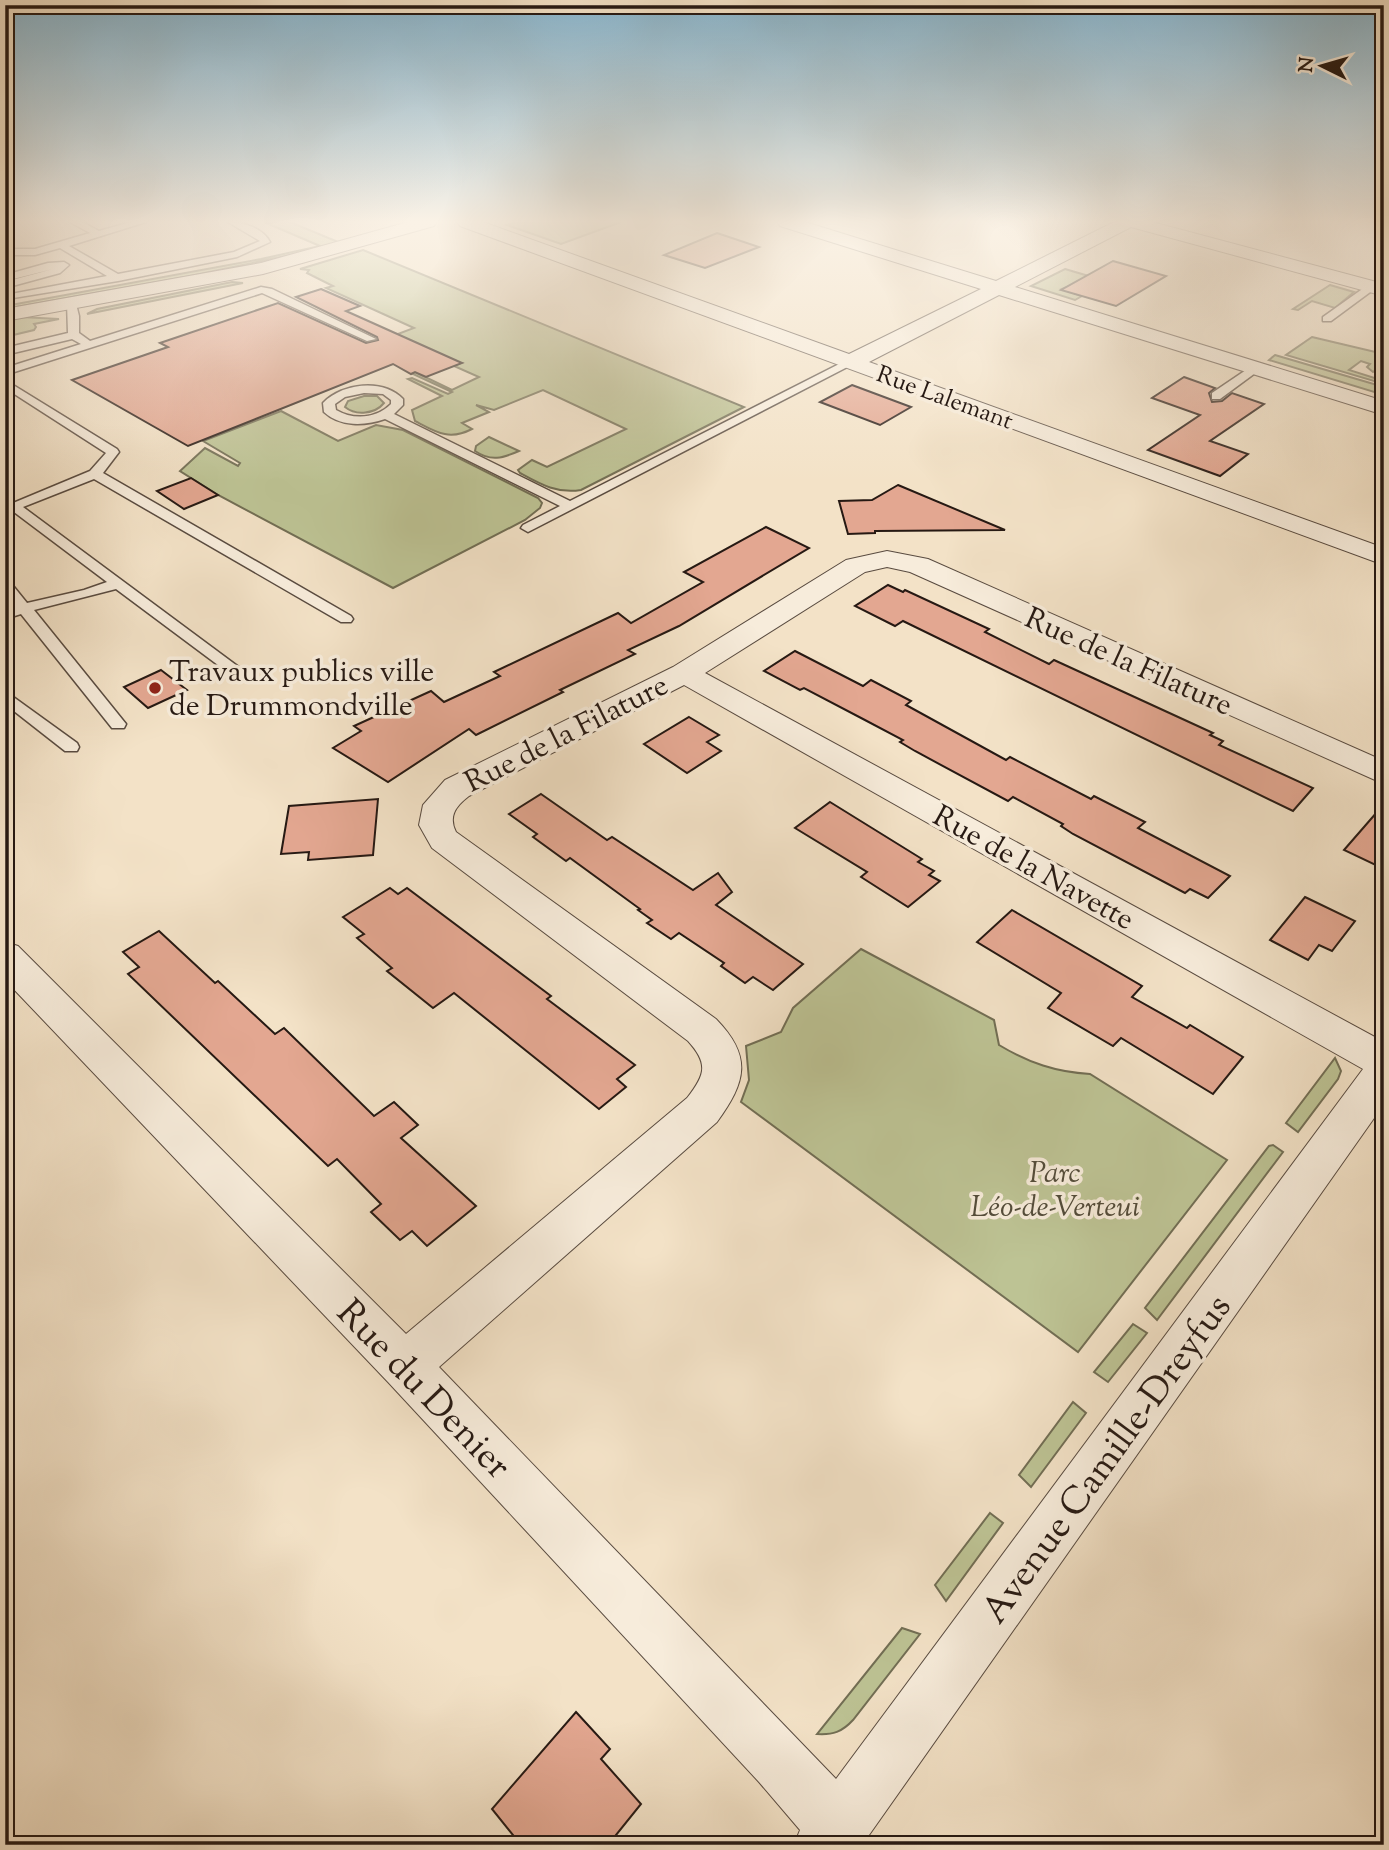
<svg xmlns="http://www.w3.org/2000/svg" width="1389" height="1850" viewBox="0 0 1389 1850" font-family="'Sorts Mill Goudy',serif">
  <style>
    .green { fill: #bdc394; stroke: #726e54; stroke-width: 2 }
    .building { fill: #e3a791; stroke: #261913; stroke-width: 2 }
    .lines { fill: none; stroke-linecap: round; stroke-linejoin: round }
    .service-casing { stroke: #594b40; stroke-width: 3 }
    .minor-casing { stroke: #594b40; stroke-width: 2 }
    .service { fill: #f7ecdb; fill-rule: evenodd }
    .minor { fill: #f7ecdb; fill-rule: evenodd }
    .poi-dot { fill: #8f2418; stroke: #f7ecdb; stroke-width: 2.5 }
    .labels { text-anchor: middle; stroke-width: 7; stroke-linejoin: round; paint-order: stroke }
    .far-street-label { font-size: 24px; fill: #261913; stroke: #f7ecdb }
    .street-label { font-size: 30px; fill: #261913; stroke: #f7ecdb }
    .poi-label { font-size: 30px; fill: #261913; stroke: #f7ecdb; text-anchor: start }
    .park-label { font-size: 30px; font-style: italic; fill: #534c3a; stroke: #f7ecdb }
    .near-street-label { font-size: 37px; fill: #261913; stroke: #f7ecdb }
  </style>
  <rect width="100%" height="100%" fill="#f3e2c7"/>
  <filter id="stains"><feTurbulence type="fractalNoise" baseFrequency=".00286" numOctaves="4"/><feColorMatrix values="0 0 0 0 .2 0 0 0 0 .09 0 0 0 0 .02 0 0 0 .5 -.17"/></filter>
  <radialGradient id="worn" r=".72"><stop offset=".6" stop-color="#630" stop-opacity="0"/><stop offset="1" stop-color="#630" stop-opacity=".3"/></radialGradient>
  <!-- green -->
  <g class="green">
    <path d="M264,222H290L343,244L190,276L5,309V306L261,259L320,246Z"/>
    <path d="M517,222H621L561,244L507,225Z"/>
    <path d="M363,250L744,407L581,490C557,494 540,484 520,473L518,470L532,460L547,467L626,429L543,390L494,410L476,405L489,412L462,423L472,429C449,441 436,432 415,421L412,410L442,396L408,379L412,378L448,394L452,392L411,373L415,372L452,390L479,377L454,366L461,363L358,349L414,328L326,288L333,286L307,273L309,270L300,269Z"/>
    <path d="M1065,269L1092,277L1062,289L1082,296L1075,300L1031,286Z"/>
    <path d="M232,282L243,283L87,314L97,309Z"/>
    <path d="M1330,285L1354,292L1335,308L1312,301L1298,310L1293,309Z"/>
    <path d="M21,317L59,319L34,324L36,327L34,330L5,337V320Z"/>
    <path d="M1312,337L1384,354V371L1377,369L1373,372L1367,367L1370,364L1361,361L1349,370L1384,381V384L1286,355Z"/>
    <path d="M1275,355L1384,387V395L1269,360Z"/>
    <path d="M364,396H377L384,403C375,414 356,416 345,407L348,401Z"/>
    <path d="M281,411L338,441L376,425L403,430L538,498L542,503L540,508L525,520L393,588L218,495L180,471L205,448L238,466L240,463L203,441Z"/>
    <path d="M489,437L519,451C503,458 491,462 475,451L476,446Z"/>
    <path d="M861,949L994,1020L999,1045C1029,1063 1056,1072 1090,1074L1227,1160L1078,1352L741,1102L749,1080L746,1046L781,1032L793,1008Z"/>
    <path d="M1335,1058L1341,1071L1338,1079L1298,1132L1286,1123Z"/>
    <path d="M1273,1145L1283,1152L1157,1320L1145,1308L1269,1146Z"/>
    <path d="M1133,1324L1147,1333L1108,1382L1094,1372Z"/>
    <path d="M1073,1402L1086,1413L1031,1487L1019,1475Z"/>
    <path d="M990,1513L1003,1523L946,1601L935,1585Z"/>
    <path d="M902,1628L920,1634L853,1720C842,1732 833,1735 817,1734Z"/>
  </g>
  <!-- building -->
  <g class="building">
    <path d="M717,233L759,247L705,268L664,255Z"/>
    <path d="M1113,261L1166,276L1116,306L1061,290Z"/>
    <path d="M321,289L360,306L346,311L462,363L426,377L415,372L411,374L393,364L188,446L72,380L168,347L160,343L278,303L366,343L378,340L377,337L296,297Z"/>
    <path d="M1184,377L1215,388L1209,393L1212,402L1222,401L1232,393L1264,404L1210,441L1248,454L1220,476L1148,450L1200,415L1152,398Z"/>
    <path d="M852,385L911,407L880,425L820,402Z"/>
    <path d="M191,478L218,495L184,509L157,491Z"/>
    <path d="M898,485L1005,530L875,531V533L848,534L839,501L872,500Z"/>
    <path d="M766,527L809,548L679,626L628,650L635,654L560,690L563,692L476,735L469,729L388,782L333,748L361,731L354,726L431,691L444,702L500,676L494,672L618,613L631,623L703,582L684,572Z"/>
    <path d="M888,585L903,592L905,590L989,629L985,632L1049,664L1054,660L1213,733L1210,735L1223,741L1219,745L1313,788L1293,811L903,621L895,626L855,606Z"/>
    <path d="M795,651L863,686L871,680L911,701L906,705L1006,760L1010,757L1091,799L1094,796L1145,822L1138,828L1230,876L1208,898L1190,889L1185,893L1073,834L1061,826L1063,824L1013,797L1008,801L915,751L900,742L903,740L863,719L804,688L800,690L764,671Z"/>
    <path d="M161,670L187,690L148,708L124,687Z"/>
    <path d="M689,717L719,735L707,742L721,751L687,773L644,744Z"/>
    <path d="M541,794L607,840L612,837L693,890L718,873L732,892L716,905L803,964L773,990L753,977L745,983L721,966L724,963L679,933L671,939L647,923L652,920L638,910L640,909L570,858L566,861L533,837L537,834L509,814Z"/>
    <path d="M378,799L373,855L308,860L309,852L281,854L289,806Z"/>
    <path d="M830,802L922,859L918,862L934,871L929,875L940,881L908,907L861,877L867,872L795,828Z"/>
    <path d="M1384,804V869L1344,850Z"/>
    <path d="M390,888L398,894L407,888L551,996L547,999L635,1065L617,1079L626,1087L599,1109L454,993L433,1008L387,971L392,968L357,938L364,934L343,917Z"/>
    <path d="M1305,897L1355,921L1332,951L1319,945L1308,960L1270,940Z"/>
    <path d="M1012,910L1142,986L1132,997L1187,1028L1190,1025L1243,1057L1213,1094L1121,1038L1113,1046L1048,1008L1061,993L977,942Z"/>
    <path d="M159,931L215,983L218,981L275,1034L284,1028L374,1116L394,1102L418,1125L401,1138L476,1206L427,1246L412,1231L400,1240L371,1212L381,1204L337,1159L328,1166L128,974L139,967L123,952Z"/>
    <path d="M576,1712L610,1749L601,1759L641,1804L608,1845H521L492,1809Z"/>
  </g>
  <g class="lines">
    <defs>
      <g id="service">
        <path d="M70,222H82L99,231L131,222H146L69,246L118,274L234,252L260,241L228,222C243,222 263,228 270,242L237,257L118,281L7,299V295L11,294L107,276L60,248L35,255H5V249H35L90,233Z"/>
        <path d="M64,262L69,265L60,273L5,288V282L53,269L5,281V275L48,263Z"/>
        <path d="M1368,285L1377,287L1331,321H1323V317Z"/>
        <path d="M261,287L272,289L376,339L367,341L262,293L5,375V368L81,344L72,339L5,355V348L68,333L67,302L76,304L79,316V333L90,341Z"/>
        <path d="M847,360L857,362L528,532L521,528L523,525L560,506L385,419C365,426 340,427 324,412L323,403C342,383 383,378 403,399V405L394,414L570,501ZM364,393L383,394L391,400V404C376,419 353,420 336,410L335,404L345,397Z"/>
        <path d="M1252,366L1262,368L1220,399H1212V393Z"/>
        <path d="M5,380L117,449L119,452L103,473L351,616L353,619L351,622H341L94,479L23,507L240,668L238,671H226L116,589L34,610L126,724L124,728H112L21,614L5,619V610L15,606L5,595V581L10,582L27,603L84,590L107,582L6,506L90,471L106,453L5,388Z"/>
        <path d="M5,691L77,743L79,747L77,751H65L5,704Z"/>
      </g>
      <g id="minor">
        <path d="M408,222H437L434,226L263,274L5,321V309L261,263Z"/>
        <path d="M457,222H483L849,354L981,289L780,226L777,222H805L996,281L1114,222H1152L1384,284V296L1131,227L1015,287L1384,401V415L999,295L869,362L1384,548V565L460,226Z"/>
        <path d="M887,551L928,559L1384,761V784L910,572L887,567L865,572L705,673L1384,1042V1104L862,1845H794L800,1830L759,1782L388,1382L5,980V942L18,946L406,1334L687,1098C705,1075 709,1064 688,1041L432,848L419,825L423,805L445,780L673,667L846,560ZM684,685L1363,1069L836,1779L439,1367L717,1122C746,1082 753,1057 716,1019L456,832C448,816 456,806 469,796Z"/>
      </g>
    </defs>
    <!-- service casing -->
    <use href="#service" class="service-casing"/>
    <!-- minor casing -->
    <use href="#minor" class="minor-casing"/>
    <!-- service -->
    <use href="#service" class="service"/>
    <!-- minor -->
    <use href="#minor" class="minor"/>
  </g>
  <!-- sky -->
  <linearGradient id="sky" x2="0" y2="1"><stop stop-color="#89b8d2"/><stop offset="0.46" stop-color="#faf2e6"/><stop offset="1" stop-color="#faf2e6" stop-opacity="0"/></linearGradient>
  <rect width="1389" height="481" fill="url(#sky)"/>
  <!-- markers -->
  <circle class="poi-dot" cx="155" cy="688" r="7"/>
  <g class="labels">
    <!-- far-street labels -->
    <g class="far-street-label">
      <text transform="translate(945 397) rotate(20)" y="8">Rue Lalemant</text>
    </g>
    <!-- street labels -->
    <g class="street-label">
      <text transform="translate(1129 661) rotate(24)" y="10">Rue de la Filature</text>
      <text transform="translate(566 733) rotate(-27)" y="10">Rue de la Filature</text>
      <text transform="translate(1034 867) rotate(29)" y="10">Rue de la Navette</text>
    </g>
    <!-- poi labels -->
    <g class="poi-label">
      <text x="169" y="681">Travaux publics ville<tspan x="169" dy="34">de Drummondville</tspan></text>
    </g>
    <!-- park labels -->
    <g class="park-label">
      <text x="1055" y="1182">Parc<tspan x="1055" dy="34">Léo-de-Verteui</tspan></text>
    </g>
    <!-- near-street labels -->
    <g class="near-street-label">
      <text transform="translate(425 1388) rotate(46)" y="13">Rue du Denier</text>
      <text transform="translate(1105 1458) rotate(-54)" y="13">Avenue Camille-Dreyfus</text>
    </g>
  </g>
  <!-- margin -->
  <rect width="1389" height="1850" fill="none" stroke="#f3e2c7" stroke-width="28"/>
  <rect x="7" y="7" width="1375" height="1836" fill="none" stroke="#261913" stroke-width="3.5"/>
  <rect x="14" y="14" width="1361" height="1822" fill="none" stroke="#261913" stroke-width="2"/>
  <!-- north arrow -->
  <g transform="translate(1322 66) rotate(275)" stroke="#f7ecdb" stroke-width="5" paint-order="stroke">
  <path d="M0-5L12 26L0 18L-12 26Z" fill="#261913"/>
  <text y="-10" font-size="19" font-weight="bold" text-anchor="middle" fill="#261913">N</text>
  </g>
  <rect width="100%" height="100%" filter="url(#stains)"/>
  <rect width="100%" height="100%" fill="url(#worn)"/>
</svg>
